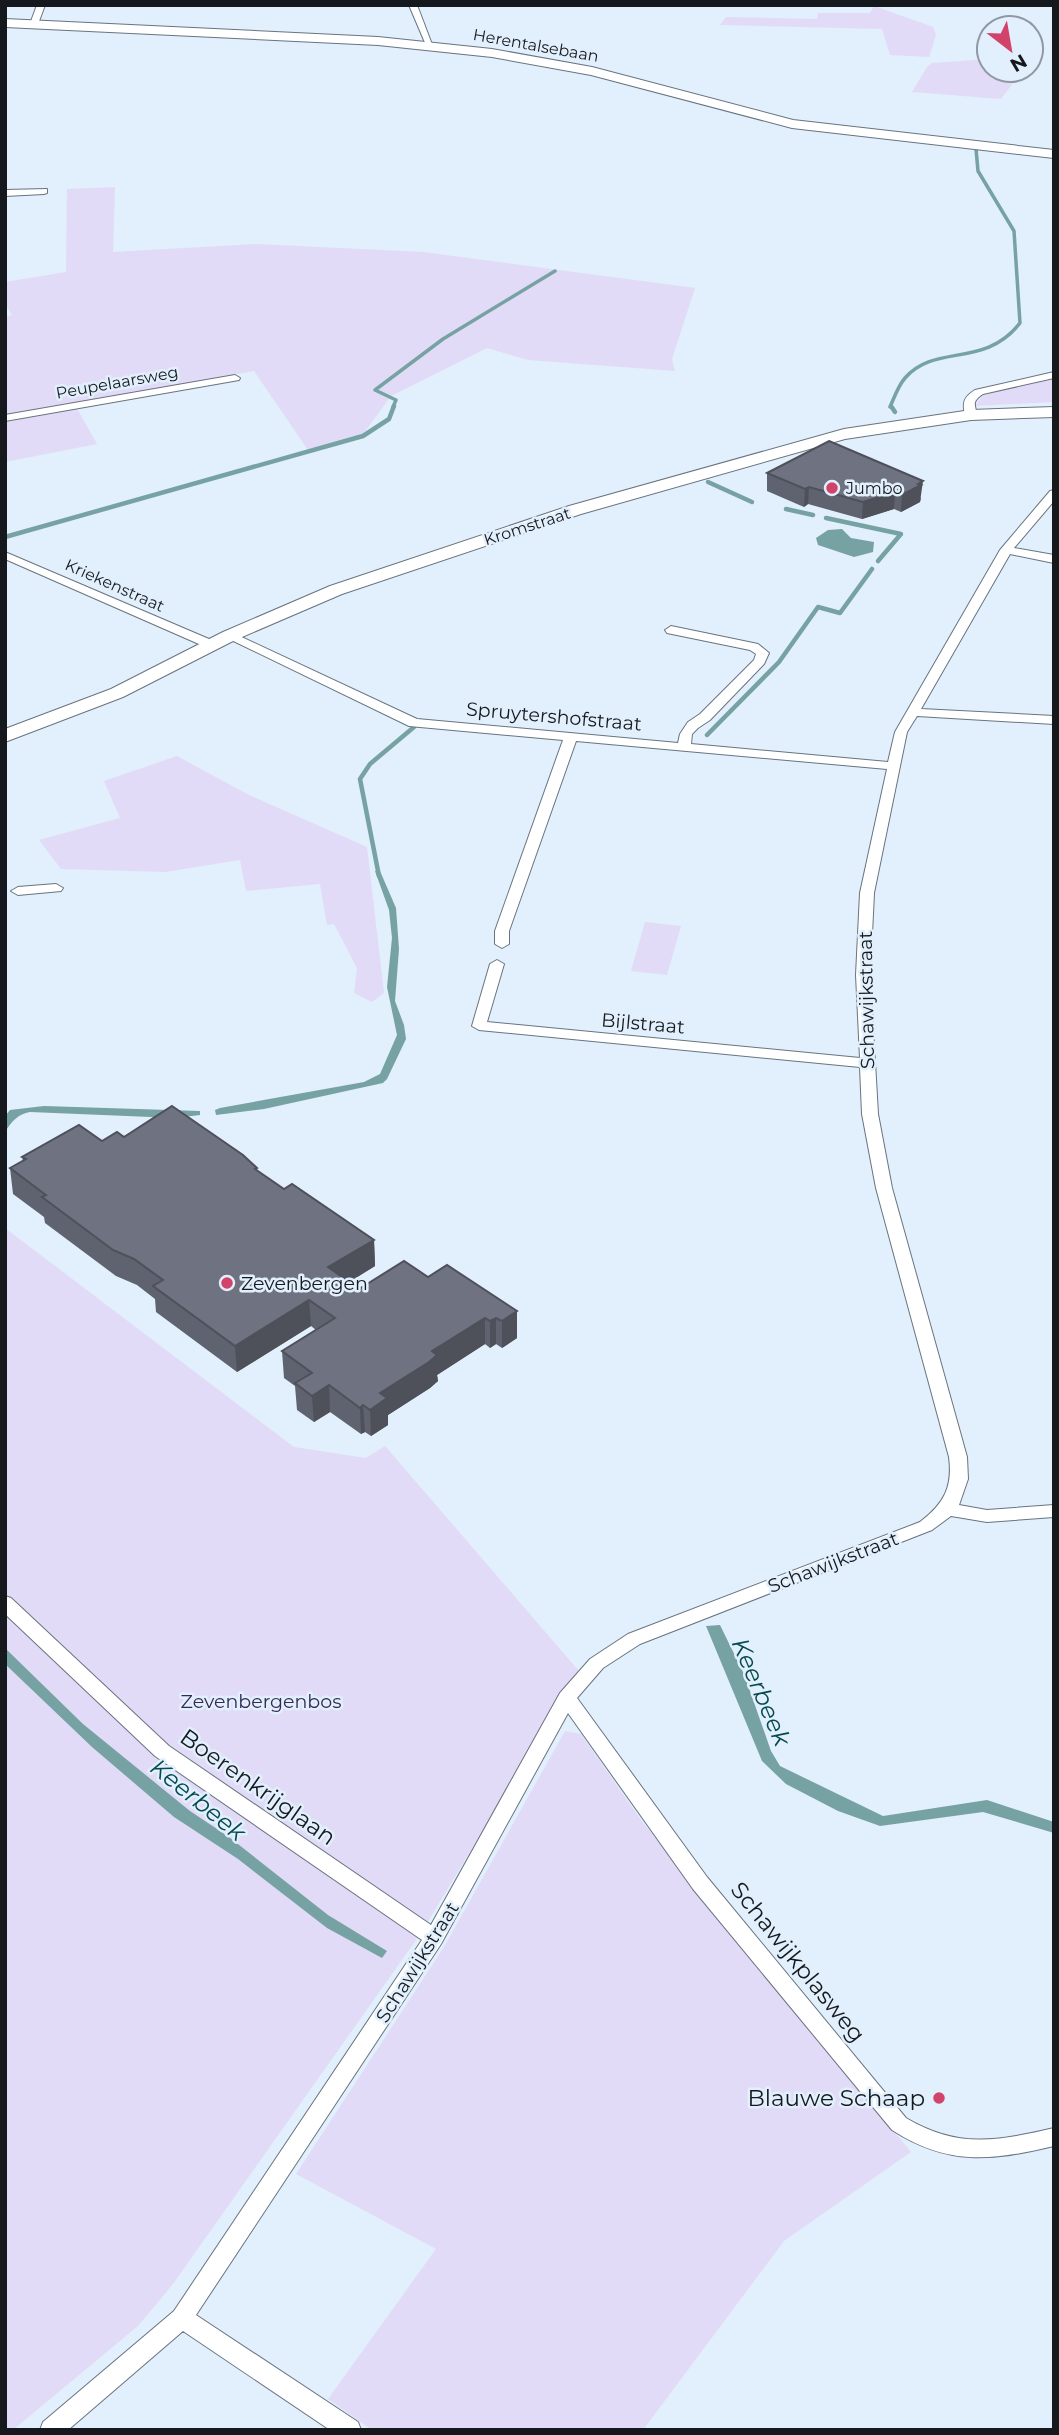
<svg xmlns="http://www.w3.org/2000/svg" width="1059" height="2435" viewBox="0 0 1059 2435" font-family="Montserrat,sans-serif">
  <style>
    .green { fill: #e2dbf7 }
    .water { fill: #77a2a3 }
    .lines { fill: none; stroke-linecap: round; stroke-linejoin: round }
    .stream-far1 { stroke: #77a2a3; stroke-width: 3.5 }
    .stream { stroke: #77a2a3; stroke-width: 4.5 }
    .street-casing { stroke: #68747f; stroke-width: 2 }
    .secondary-casing { stroke: #68747f; stroke-width: 2 }
    .street { fill: #fff; fill-rule: evenodd }
    .secondary { fill: #fff; fill-rule: evenodd }
    .wall { fill: #5f636f }
    .shaded-wall { fill: #4e505a }
    .building { fill: #6f7381; stroke: #4e505a; stroke-width: 2 }
    .poi-dot { fill: #d24369; stroke: #e2effc; stroke-width: 2.5 }
    .labels { text-anchor: middle; stroke-width: 5; stroke-linejoin: round; paint-order: stroke }
    .far-street-label { font-size: 16px; fill: #15191e; stroke: #e2effc }
    .far-poi-label { font-size: 16px; fill: #15191e; stroke: #e2effc; text-anchor: start }
    .street-label { font-size: 19px; fill: #15191e; stroke: #e2effc }
    .poi-label { font-size: 19px; fill: #15191e; stroke: #e2effc; text-anchor: start }
    .park-label { font-size: 19px; fill: #362954; stroke: #e2effc }
    .near-street-label { font-size: 23px; fill: #15191e; stroke: #e2effc }
    .near-poi-label { font-size: 23px; fill: #15191e; stroke: #e2effc; text-anchor: end }
    .near-water-label { font-size: 24px; font-style: italic; fill: #054a4c; stroke: #e2effc }
  </style>
  <rect width="100%" height="100%" fill="#e2effc"/>
  <!-- green -->
  <g class="green">
    <path d="M874,6L933,27L936,35L929,57L890,55L882,29L720,25L726,17L817,19L818,13H870Z"/>
    <path d="M989,59V70H1023L1001,99L912,92L927,67L932,63Z"/>
    <path d="M115,187L113,252L257,244L423,252L695,288L672,359L675,371L528,360L487,348L391,396L361,437L308,450L254,371L74,403L97,444L5,462V317L12,315L5,304V282L66,272L67,189Z"/>
    <path d="M1054,378V402L975,406L983,395Z"/>
    <path d="M177,756L249,795L367,847L384,993L372,1002L354,993L357,968L334,924L327,925L320,884L246,891L240,860L165,872L61,869L39,840L120,818L104,781Z"/>
    <path d="M645,922L681,926L667,975L631,971Z"/>
    <path d="M5,1228L294,1447L366,1458L385,1446L579,1671L421,1933L173,2284L138,2326L13,2430H5Z"/>
    <path d="M565,1731L581,1734L641,1820L911,2152L784,2241L643,2430H372L328,2399L436,2249L296,2174L444,1947Z"/>
  </g>
  <!-- water -->
  <g class="water">
    <path d="M842,529L851,538L874,542L873,552L854,557L818,545L816,538L828,530Z"/>
    <path d="M375,871H380L396,908L399,949L395,1001L404,1025L406,1039L387,1079L383,1083L264,1109L216,1115L215,1110L220,1108L364,1082L380,1074L397,1035L387,987L392,938L389,910Z"/>
    <path d="M44,1106L200,1111V1115L175,1118L30,1112C18,1114 12,1121 5,1132V1116L10,1110Z"/>
    <path d="M720,1625L744,1674L771,1751L780,1766L883,1816L987,1800L1054,1822V1833L983,1812L880,1826L838,1811L786,1784L762,1761L706,1626Z"/>
    <path d="M5,1648L83,1724L190,1811L229,1837L328,1915L387,1951L382,1958L327,1928L238,1859L174,1817L92,1747L5,1664Z"/>
  </g>
  <g class="lines">
    <!-- stream-far1 -->
    <g class="stream-far1">
      <path d="M393,407L396,400L375,390L443,339L555,271"/>
      <path d="M890,407C894,398 898,386 905,378C935,343 984,369 1020,323L1014,231L978,171L976,149"/>
    </g>
    <!-- stream -->
    <g class="stream">
      <path d="M891,406L895,412"/>
      <path d="M708,482L752,502"/>
      <path d="M786,509L813,515"/>
      <path d="M826,518L901,534L878,561"/>
      <path d="M5,537L363,436L389,419L394,406"/>
      <path d="M707,735L779,662L818,607L840,613L872,569"/>
      <path d="M379,876L360,779L370,764L414,727"/>
    </g>
    <defs>
      <g id="street">
        <path d="M37,5H45L38,24L34,27L30,24Z"/>
        <path d="M409,5H417L433,47L426,45Z"/>
        <path d="M47,189V193L44,194L5,196V190Z"/>
        <path d="M1054,372V378L983,394C968,404 979,406 975,417L965,415C962,402 964,397 975,390Z"/>
        <path d="M235,375L240,378L239,380L5,421V415Z"/>
        <path d="M1054,490V501L1014,548L1054,555V563L1010,554L921,709L1054,716V724L917,716L907,732L874,893L870,975L878,1114L892,1188L967,1457L968,1479L959,1505L987,1510L1054,1505V1517L987,1522L951,1516L932,1530L640,1644L603,1668L577,1698L707,1877L906,2118C958,2149 998,2141 1054,2128V2146C991,2161 948,2166 892,2130L693,1889L568,1713L441,1944L196,2315L358,2422L361,2430H330L183,2331L68,2430H40L43,2422L174,2311L422,1940L155,1756L5,1614V1596L11,1598L169,1746L431,1925L560,1693L590,1659L628,1634L920,1522C944,1504 953,1487 949,1457L876,1188L862,1114L860,1067L479,1030L472,1026L490,964L497,960L504,964L487,1022L860,1058L856,975L860,893L887,769L576,741L509,931V944L502,948L495,944V931L563,740L409,726L223,636L225,633H233L417,719L678,743L680,734L688,722L700,714L754,660L756,654L750,650L667,633L665,630L671,626L758,644L769,653L764,664L710,720L698,728L692,734L691,744L888,762L895,732L1000,550L1050,491Z"/>
        <path d="M5,552L216,642L218,645L212,649L208,648L5,559Z"/>
        <path d="M56,884L63,888L61,891L18,895L11,891L18,887Z"/>
      </g>
      <g id="secondary">
        <path d="M5,19L378,37L492,49L592,67L793,120L1054,150V158L792,128L591,75L492,57L378,45L5,27Z"/>
        <path d="M1054,407V417L971,420L845,439L581,514L342,594L235,640L123,697L5,742V729L111,689L223,632L330,586L569,506L844,429L971,410Z"/>
      </g>
    </defs>
    <!-- street casing -->
    <use href="#street" class="street-casing"/>
    <!-- secondary casing -->
    <use href="#secondary" class="secondary-casing"/>
    <!-- street -->
    <use href="#street" class="street"/>
    <!-- secondary -->
    <use href="#secondary" class="secondary"/>
  </g>
  <!-- wall -->
  <g class="wall">
    <path d="M829,441L921,498L920,502L901,512L894,509L862,519L808,504L804,507L767,491V473Z"/>
    <path d="M124,1137L257,1171L284,1189L374,1240L375,1266L349,1282L359,1289L428,1277L447,1265L517,1338L502,1348L496,1344L490,1348L485,1344L437,1375L438,1381L430,1388L388,1415V1425L371,1436L365,1432L361,1434L330,1412L314,1422L297,1410L295,1386L284,1378L282,1351L316,1330L311,1326L237,1372L156,1312L155,1299L137,1285L116,1276L45,1223L44,1217L13,1194L10,1168L23,1161L22,1157Z"/>
  </g>
  <!-- shaded-wall -->
  <g class="shaded-wall">
    <path d="M923,481L920,502L901,512L902,495Z"/>
    <path d="M809,487L808,504L804,507L805,489Z"/>
    <path d="M895,492L894,509L862,519L863,502Z"/>
    <path d="M374,1240L375,1266L330,1294L328,1267Z"/>
    <path d="M309,1300L311,1326L237,1372L235,1346Z"/>
    <path d="M517,1311V1338L502,1348V1321Z"/>
    <path d="M485,1318V1344L437,1375L438,1381L430,1388L388,1415V1425L371,1436L370,1410L380,1393L432,1351Z"/>
    <path d="M496,1318V1344L490,1348V1321Z"/>
    <path d="M329,1385L330,1412L314,1422L312,1396Z"/>
    <path d="M363,1405L365,1432L361,1434L360,1408Z"/>
  </g>
  <!-- building -->
  <g class="building">
    <path d="M829,441L923,481L918,484L921,485L902,495L895,492L863,502L809,487L805,489L767,473Z"/>
    <path d="M172,1106L243,1155L257,1168L255,1169L284,1189L292,1184L374,1240L328,1267L359,1289L404,1261L428,1277L447,1265L517,1311L502,1321L496,1318L490,1321L485,1318L432,1351L437,1355L429,1362L380,1393L387,1398L370,1410L363,1405L360,1408L329,1385L312,1396L295,1383L312,1373L282,1351L335,1318L309,1300L235,1346L153,1286L163,1280L134,1259L113,1250L42,1197L46,1195L10,1168L26,1159L22,1157L79,1125L102,1141L117,1132L124,1137Z"/>
  </g>
  <!-- markers -->
  <g class="poi-dot">
    <circle cx="832" cy="488" r="7"/>
    <circle cx="227" cy="1283" r="7"/>
    <circle cx="939" cy="2098" r="7"/>
  </g>
  <g class="labels">
    <!-- far-street labels -->
    <g class="far-street-label">
      <text transform="translate(536 45) rotate(10)" y="6">Herentalsebaan</text>
      <text transform="translate(117 382) rotate(-10)" y="6">Peupelaarsweg</text>
      <text transform="translate(527 526) rotate(-18)" y="6">Kromstraat</text>
      <text transform="translate(115 585) rotate(24)" y="6">Kriekenstraat</text>
    </g>
    <!-- far-poi labels -->
    <g class="far-poi-label">
      <text x="846" y="494">Jumbo</text>
    </g>
    <!-- street labels -->
    <g class="street-label">
      <text transform="translate(554 716) rotate(5)" y="7">Spruytershofstraat</text>
      <text transform="translate(866 1000) rotate(-91)" y="7">Schawijkstraat</text>
      <text transform="translate(643 1023) rotate(5)" y="7">Bijlstraat</text>
      <text transform="translate(833 1562) rotate(-21)" y="7">Schawijkstraat</text>
      <text transform="translate(417 1962) rotate(-58)" y="7">Schawijkstraat</text>
    </g>
    <!-- poi labels -->
    <g class="poi-label">
      <text x="241" y="1290">Zevenbergen</text>
    </g>
    <!-- park labels -->
    <g class="park-label">
      <text x="261" y="1708">Zevenbergenbos</text>
    </g>
    <!-- near-street labels -->
    <g class="near-street-label">
      <text transform="translate(258 1787) rotate(35)" y="8">Boerenkrijglaan</text>
      <text transform="translate(798 1962) rotate(51)" y="8">Schawijkplasweg</text>
    </g>
    <!-- near-poi labels -->
    <g class="near-poi-label">
      <text x="925" y="2106">Blauwe Schaap</text>
    </g>
    <!-- near-water labels -->
    <g class="near-water-label">
      <text transform="translate(761 1692) rotate(67)" y="8">Keerbeek</text>
      <text transform="translate(198 1800) rotate(39)" y="8">Keerbeek</text>
    </g>
  </g>
  <!-- border -->
  <rect width="1059" height="2435" fill="none" stroke="#15191e" stroke-width="14"/>
  <!-- north arrow -->
  <g transform="translate(1010 49) rotate(149)"><circle r="33" fill="#e2effc" stroke="#9099a3" stroke-width="2"/>
  <path d="M0-5L12 26L0 18L-12 26Z" fill="#d24369"/>
  <text y="-10" font-size="19" font-weight="bold" text-anchor="middle" fill="#15191e">N</text>
  </g>
</svg>
